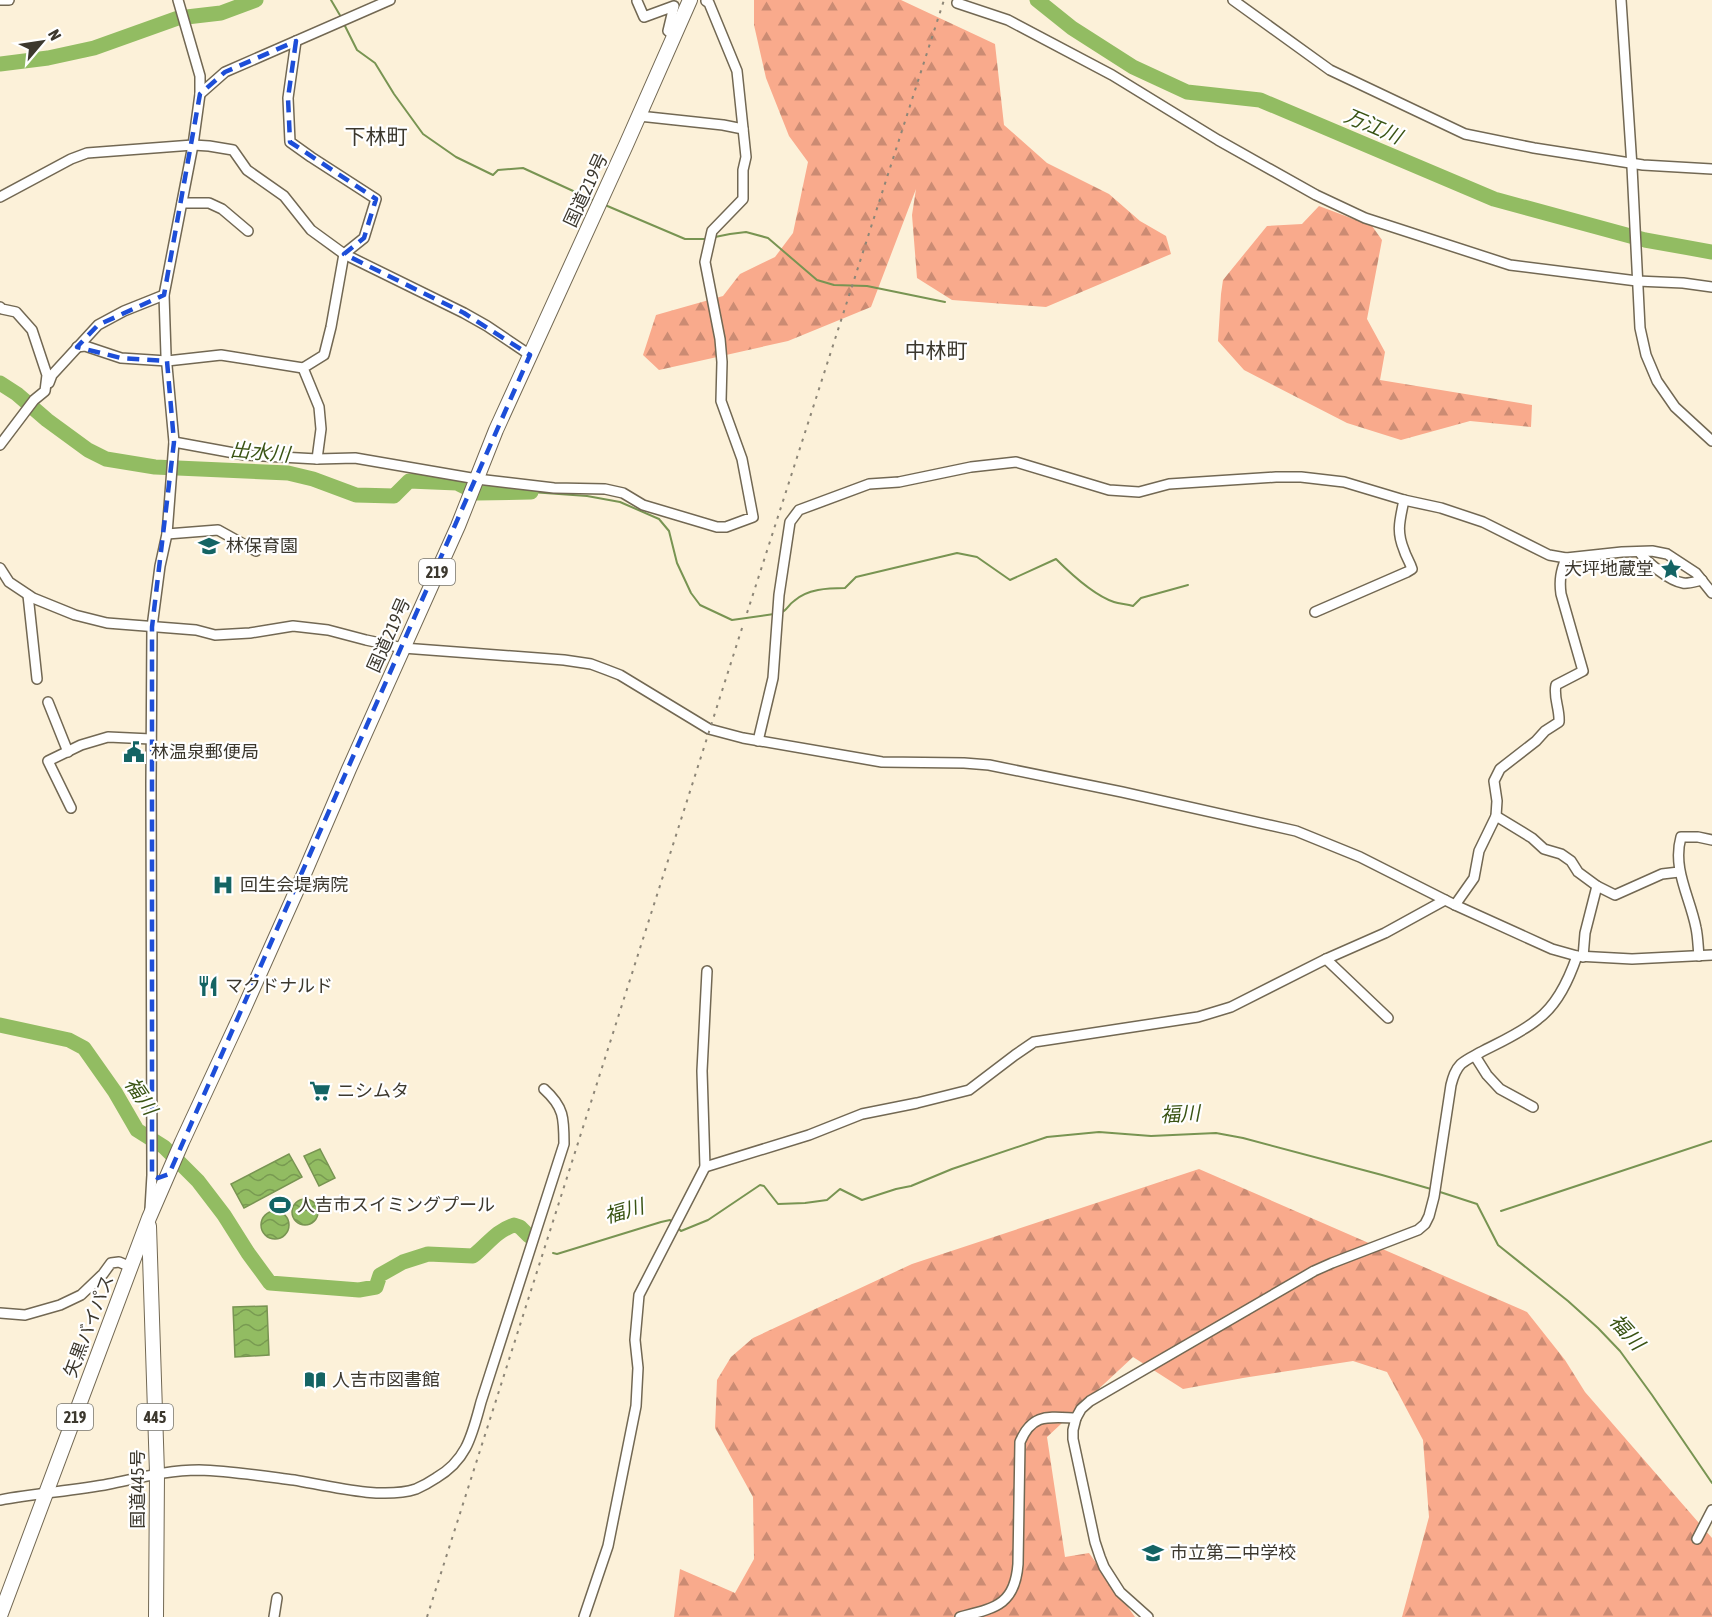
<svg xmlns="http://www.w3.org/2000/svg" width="1712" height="1617" viewBox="0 0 1712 1617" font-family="'Asap Condensed','Noto Sans JP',sans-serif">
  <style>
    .forest { fill: url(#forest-firs) }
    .water { fill: url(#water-waves); stroke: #789452; stroke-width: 1.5 }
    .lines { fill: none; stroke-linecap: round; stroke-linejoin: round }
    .stream { stroke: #789452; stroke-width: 2 }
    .river { stroke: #92bc62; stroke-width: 15 }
    .minor-casing { stroke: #726853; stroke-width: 12 }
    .highway-casing { stroke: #726853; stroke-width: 16 }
    .minor { stroke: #fff; stroke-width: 9 }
    .highway { stroke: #fff; stroke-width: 14 }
    .rail { stroke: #8d8677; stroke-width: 2; stroke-dasharray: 3 6; stroke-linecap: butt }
    .marked { fill: none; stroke: #1d4ed8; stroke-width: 4.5; stroke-dasharray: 12 8; stroke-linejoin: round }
    .labels { text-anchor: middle; stroke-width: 4.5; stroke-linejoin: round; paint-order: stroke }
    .shield { fill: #fff; stroke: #76746d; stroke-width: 1.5 }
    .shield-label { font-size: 16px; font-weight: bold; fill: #3c382e }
    .street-label { font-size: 18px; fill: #3c382e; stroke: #fff }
    .poi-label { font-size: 18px; fill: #3c382e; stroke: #fff; text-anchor: start }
    .water-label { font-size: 20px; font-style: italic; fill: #3a5414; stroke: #fff }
    .quarter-label { font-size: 21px; fill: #3c382e; stroke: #fff }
  </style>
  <defs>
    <pattern id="forest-firs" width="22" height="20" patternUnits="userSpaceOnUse" patternTransform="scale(1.5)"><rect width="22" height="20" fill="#f9aa8c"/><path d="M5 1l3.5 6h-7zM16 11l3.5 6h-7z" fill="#cb8b73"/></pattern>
    <pattern id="water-waves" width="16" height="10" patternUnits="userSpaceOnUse" patternTransform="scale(1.5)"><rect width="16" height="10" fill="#92bc62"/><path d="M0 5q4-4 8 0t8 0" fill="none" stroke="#789a51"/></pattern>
  </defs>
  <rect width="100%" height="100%" fill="#fcf1d9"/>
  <!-- forest -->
  <g class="forest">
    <path d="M754,0H901L995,44L1004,125L1047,163L1109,194L1140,221L1166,236L1171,254L1046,307L952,300L917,278L912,215L916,189L871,307L788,341L659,370L643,355L656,315L723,296L740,274L775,257L793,233L808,162L789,136L766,78L754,25Z"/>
    <path d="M1319,206L1372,226L1382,240L1367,319L1385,352L1380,380L1532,405L1531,427L1470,421L1401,440L1347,423L1244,370L1218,341L1221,294L1223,280L1267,226L1302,224Z"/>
    <path d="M1199,1169L1527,1312L1565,1360L1585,1392L1712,1538V1617H1402L1429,1517L1423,1440L1387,1372L1353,1361L1243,1378L1183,1389L1133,1357L1047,1437L1065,1557L1089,1553L1135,1617H674L680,1569L735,1593L754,1559L753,1497L715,1428L717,1380L731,1357L753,1338L912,1264Z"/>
  </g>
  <!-- water -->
  <g class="water">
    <path d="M320,1149L335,1178L319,1186L304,1156Z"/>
    <path d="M289,1154L302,1177L244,1208L231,1184Z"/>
    <circle cx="305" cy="1212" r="13"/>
    <circle cx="275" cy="1225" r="14"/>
    <path d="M267,1306L269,1355L235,1357L233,1307Z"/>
  </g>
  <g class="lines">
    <!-- stream -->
    <g class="stream">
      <path d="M331,0L341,17"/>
      <path d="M343,22L357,50L375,63L394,94L423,134L456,157L493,175L498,170L523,168L595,201"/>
      <path d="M605,205L685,239H707"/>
      <path d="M715,237L730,234L746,232L768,238L817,280L834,285L867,286L945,302"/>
      <path d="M531,492L587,496L620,502L659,519L669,531L677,563L691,593L700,605L732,620L774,614"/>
      <path d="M780,613C787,611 788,605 794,601C807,589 828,588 845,588L856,577L957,553L977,557L1010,580L1056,559C1071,574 1093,595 1114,602C1120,604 1127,604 1133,606L1141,598L1188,585"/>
      <path d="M1437,1191L1477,1204L1498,1245L1568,1301L1598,1328L1620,1351L1652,1395L1712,1483"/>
      <path d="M1501,1211L1712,1141"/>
      <path d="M678,1228L681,1231L708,1220L760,1185L764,1186L778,1204L805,1203L827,1200L840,1189L862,1200L896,1189L911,1186L952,1169L1047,1137L1099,1132L1151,1136L1216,1133L1243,1138L1382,1175L1431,1189"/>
      <path d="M553,1253L557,1254L661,1222L670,1220L674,1224"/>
    </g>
    <!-- river -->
    <g class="river">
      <path d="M1037,0L1072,28L1133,67L1187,92L1260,100L1494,199L1645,240L1712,252"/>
      <path d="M0,64L48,58L94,48L178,18L221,13L256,0"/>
      <path d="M0,383L17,394L47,420L88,450L106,459L155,467L288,473L313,479L356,495L394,496L409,481L457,483L477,493L531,492"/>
      <path d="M0,1025L69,1040L84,1048L115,1092L137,1130L164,1147L198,1181L224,1215L248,1253L270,1283L359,1290L376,1287L380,1275L403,1262L428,1254L473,1256C488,1244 496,1231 514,1225L520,1227L529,1236"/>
    </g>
    <defs>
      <g id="minor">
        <path d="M0,0H9"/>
        <path d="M1233,0L1330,70L1465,134L1534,148L1643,165L1712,169"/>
        <path d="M1621,0L1632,167L1640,328L1646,355L1657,381L1675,407L1712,441"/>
        <path d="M637,1L644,17L674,6L668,31L675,35"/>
        <path d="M957,3L1008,20L1112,75L1218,140L1316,195L1365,218L1510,265L1637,281L1683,283L1712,287"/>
        <path d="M296,41L288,98L290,142L311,157L376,199L364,238L344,254L331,327L324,355L303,368L319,407L321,429L317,459"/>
        <path d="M200,94L225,72L390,0"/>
        <path d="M639,116L723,125L743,129"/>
        <path d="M0,197L71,159L87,153L193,145L209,146L233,150L247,170L284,196L311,230L344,254L464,313L487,326L530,355"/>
        <path d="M182,203H209L222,209L248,231"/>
        <path d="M0,307L2,309L16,312L32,330L47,375L45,391L34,400L0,445"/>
        <path d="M77,347L85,346L121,358L167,361L221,355L303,368"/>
        <path d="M49,383L52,375L98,325L124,311L164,295"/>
        <path d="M174,442L245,455L317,459L355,458L477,479L554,488L605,489L623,493L643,505L717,527H726L753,517L742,459L721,401L722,362L720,339L705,262L712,231L743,199V170L746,157L737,71L709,3L706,1"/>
        <path d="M167,534L218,530L256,551"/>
        <path d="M1639,552C1647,562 1669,581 1683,583C1688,584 1697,581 1702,580"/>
        <path d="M0,568L9,582L33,598L75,615L107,623L196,630L215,635L250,633L293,626L328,630L366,640L403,648L564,660L591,664L607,670L620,675L709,729L743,738L882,762L964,763L989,765L1122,792L1296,831L1360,857L1455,905L1552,949L1577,956L1632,959L1712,955"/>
        <path d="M28,595L37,679"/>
        <path d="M1315,612L1407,572L1412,569C1410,562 1406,557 1404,550C1396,531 1400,520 1404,500"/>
        <path d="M48,702L68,752"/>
        <path d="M758,741L773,678L779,595L790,522L799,510L869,484L899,482L971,467L1016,462L1109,490L1139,492L1169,484L1276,477H1301L1344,482L1404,500L1441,508L1483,522L1549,555L1566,558L1622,552L1652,551L1667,554L1696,573L1712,593"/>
        <path d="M71,808L48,761L81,745L108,737L151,739"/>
        <path d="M1496,816L1532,838L1544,849L1561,854L1571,861L1578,872L1597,886L1615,895L1662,874L1679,872"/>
        <path d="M1455,905L1474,878L1479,851L1496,816L1497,801L1494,781L1500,769L1536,741L1545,731L1559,722C1560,709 1553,697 1556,685L1583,671L1561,594C1559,580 1561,571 1566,558"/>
        <path d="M1699,956C1698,947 1698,937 1696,928C1690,897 1672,869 1681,837H1698L1712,840"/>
        <path d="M1583,957L1585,933L1597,886"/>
        <path d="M1326,959L1388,1018"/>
        <path d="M1475,1056L1487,1075L1500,1089L1533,1107"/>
        <path d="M705,1167L809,1135L862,1114L917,1103L969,1090L1015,1055L1034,1042L1198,1017L1231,1007L1326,959L1385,933L1445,900"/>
        <path d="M150,1209L152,1175L151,784L152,627L160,566L167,534L174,442L166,355L164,295L193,145L200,94V76L178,0"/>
        <path d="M0,1313L25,1315L60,1305L81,1295L103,1274L111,1263L119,1262L131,1267"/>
        <path d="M0,1500C36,1493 73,1491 109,1484C139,1478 168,1470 199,1470C230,1471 263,1476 294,1480C329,1486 382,1500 416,1489C423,1486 430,1482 436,1478C467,1460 472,1435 481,1402L564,1144C564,1118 564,1107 544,1089"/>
        <path d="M1697,1539L1712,1510"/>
        <path d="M274,1617L277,1598"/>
        <path d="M584,1617L608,1546L636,1406L638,1368L635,1340L639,1295L705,1167L702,1071L707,971"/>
        <path d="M960,1617C995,1608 1015,1605 1018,1564L1020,1442C1032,1413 1048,1417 1076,1418"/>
        <path d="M1148,1617L1120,1592L1104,1567L1100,1557L1095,1542L1073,1439V1430L1076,1418L1081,1409L1090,1401L1314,1271L1332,1263L1418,1230L1425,1224L1429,1216L1434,1197L1451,1085C1453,1077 1455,1070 1461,1064C1467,1059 1474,1056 1481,1052C1500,1042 1521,1033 1538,1019C1558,1004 1569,979 1577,956"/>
      </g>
      <g id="highway">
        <path d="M149,1226L157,1473L156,1617"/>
        <path d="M0,1616L149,1218L182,1142L241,1015L304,874L349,769L458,526L496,430L626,145L690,0"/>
      </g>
    </defs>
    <!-- minor casing -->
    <use href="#minor" class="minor-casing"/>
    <!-- highway casing -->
    <use href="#highway" class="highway-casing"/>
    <!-- minor -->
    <use href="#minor" class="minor"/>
    <!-- highway -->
    <use href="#highway" class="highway"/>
    <!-- rail -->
    <g class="rail">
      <path d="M747,613L944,0"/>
      <path d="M427,1617L743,625"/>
    </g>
  </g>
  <!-- marked area -->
  <path class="marked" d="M296,41L288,98L290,142L376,199L364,238L344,254L464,313L530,355L169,1174L158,1178L152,1175V627L174,442L167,361L121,358L77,347L98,325L164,295L200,94L225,72Z"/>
  <!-- icons -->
  <defs>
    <symbol id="school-bare" viewBox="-9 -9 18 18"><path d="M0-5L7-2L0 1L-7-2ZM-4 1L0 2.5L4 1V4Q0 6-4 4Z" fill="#146464" stroke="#fff" stroke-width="2.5" paint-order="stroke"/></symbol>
    <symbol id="sight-bare" viewBox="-9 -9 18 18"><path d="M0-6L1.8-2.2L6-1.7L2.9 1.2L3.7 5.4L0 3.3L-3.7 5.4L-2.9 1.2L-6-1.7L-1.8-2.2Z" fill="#146464" stroke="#fff" stroke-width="2.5" paint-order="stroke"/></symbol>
    <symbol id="civic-bare" viewBox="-9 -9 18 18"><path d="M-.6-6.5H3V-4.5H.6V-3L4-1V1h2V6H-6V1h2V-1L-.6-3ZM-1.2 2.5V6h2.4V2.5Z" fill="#146464" stroke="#fff" stroke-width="2.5" paint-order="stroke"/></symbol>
    <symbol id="hospital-bare" viewBox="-9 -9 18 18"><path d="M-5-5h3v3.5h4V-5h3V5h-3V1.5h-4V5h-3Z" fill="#146464" stroke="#fff" stroke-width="2.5" paint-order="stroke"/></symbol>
    <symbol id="restaurant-bare" viewBox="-9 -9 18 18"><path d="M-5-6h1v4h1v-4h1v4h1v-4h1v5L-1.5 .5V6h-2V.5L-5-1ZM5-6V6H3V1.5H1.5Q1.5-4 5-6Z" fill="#146464" stroke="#fff" stroke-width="2.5" paint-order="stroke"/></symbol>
    <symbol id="supermarket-bare" viewBox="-9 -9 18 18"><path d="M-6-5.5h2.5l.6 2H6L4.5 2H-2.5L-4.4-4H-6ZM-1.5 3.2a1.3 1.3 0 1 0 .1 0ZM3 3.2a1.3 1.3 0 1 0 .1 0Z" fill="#146464" stroke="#fff" stroke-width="2.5" paint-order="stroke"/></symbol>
    <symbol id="stadium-bare" viewBox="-9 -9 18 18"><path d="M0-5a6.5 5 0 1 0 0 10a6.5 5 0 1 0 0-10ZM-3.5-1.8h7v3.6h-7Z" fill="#146464" stroke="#fff" stroke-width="2.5" paint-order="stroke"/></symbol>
    <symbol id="library-bare" viewBox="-9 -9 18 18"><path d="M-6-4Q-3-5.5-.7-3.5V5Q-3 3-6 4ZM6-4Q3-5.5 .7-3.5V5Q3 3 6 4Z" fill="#146464" stroke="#fff" stroke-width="2.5" paint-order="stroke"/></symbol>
  </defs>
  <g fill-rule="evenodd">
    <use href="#school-bare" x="194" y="531" width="30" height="30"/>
    <use href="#sight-bare" x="1656" y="554" width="30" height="30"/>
    <use href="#civic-bare" x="119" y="737" width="30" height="30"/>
    <use href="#hospital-bare" x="208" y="870" width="30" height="30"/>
    <use href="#restaurant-bare" x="193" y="971" width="30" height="30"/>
    <use href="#supermarket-bare" x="305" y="1076" width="30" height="30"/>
    <use href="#stadium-bare" x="265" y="1190" width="30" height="30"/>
    <use href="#library-bare" x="300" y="1365" width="30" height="30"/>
    <use href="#school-bare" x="1138" y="1538" width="30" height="30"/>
  </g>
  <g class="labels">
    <!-- shield labels -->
    <g class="shield">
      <rect x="419" y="559" width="36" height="26" rx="4.5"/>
      <rect x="57" y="1404" width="36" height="26" rx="4.5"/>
      <rect x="137" y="1404" width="36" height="26" rx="4.5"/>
    </g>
    <g class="shield-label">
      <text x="437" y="578">219</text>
      <text x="75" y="1423">219</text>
      <text x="155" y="1423">445</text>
    </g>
    <!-- street labels -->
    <g class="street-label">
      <text transform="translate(586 190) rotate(-65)" y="6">国道219号</text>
      <text transform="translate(389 635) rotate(-66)" y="6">国道219号</text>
      <text transform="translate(89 1326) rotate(-69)" y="6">矢黒バイパス</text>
      <text transform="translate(138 1489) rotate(-90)" y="6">国道445号</text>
    </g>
    <!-- poi labels -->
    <g class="poi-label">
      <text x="226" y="552">林保育園</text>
      <text x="1654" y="575" text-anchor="end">大坪地蔵堂</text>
      <text x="151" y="758">林温泉郵便局</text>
      <text x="240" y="891">回生会堤病院</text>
      <text x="225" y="992">マクドナルド</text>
      <text x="337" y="1097">ニシムタ</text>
      <text x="297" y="1211">人吉市スイミングプール</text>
      <text x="332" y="1386">人吉市図書館</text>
      <text x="1170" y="1559">市立第二中学校</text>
    </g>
    <!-- water labels -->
    <g class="water-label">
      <text transform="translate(1373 126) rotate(23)" y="7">万江川</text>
      <text transform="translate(260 452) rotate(5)" y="7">出水川</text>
      <text transform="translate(141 1096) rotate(56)" y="7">福川</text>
      <text transform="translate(1180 1114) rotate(-3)" y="7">福川</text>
      <text transform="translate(624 1211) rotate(-16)" y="7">福川</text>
      <text transform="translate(1627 1332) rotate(48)" y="7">福川</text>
    </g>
    <!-- quarter labels -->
    <g class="quarter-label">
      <text x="376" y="144">下林町</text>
      <text x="936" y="358">中林町</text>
    </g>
  </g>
  <!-- north arrow -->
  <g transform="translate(42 42) rotate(61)" stroke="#ffffff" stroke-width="4.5" paint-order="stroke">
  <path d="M0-4.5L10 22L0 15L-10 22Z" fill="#3c382e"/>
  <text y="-9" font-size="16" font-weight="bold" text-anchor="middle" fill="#3c382e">N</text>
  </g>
</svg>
